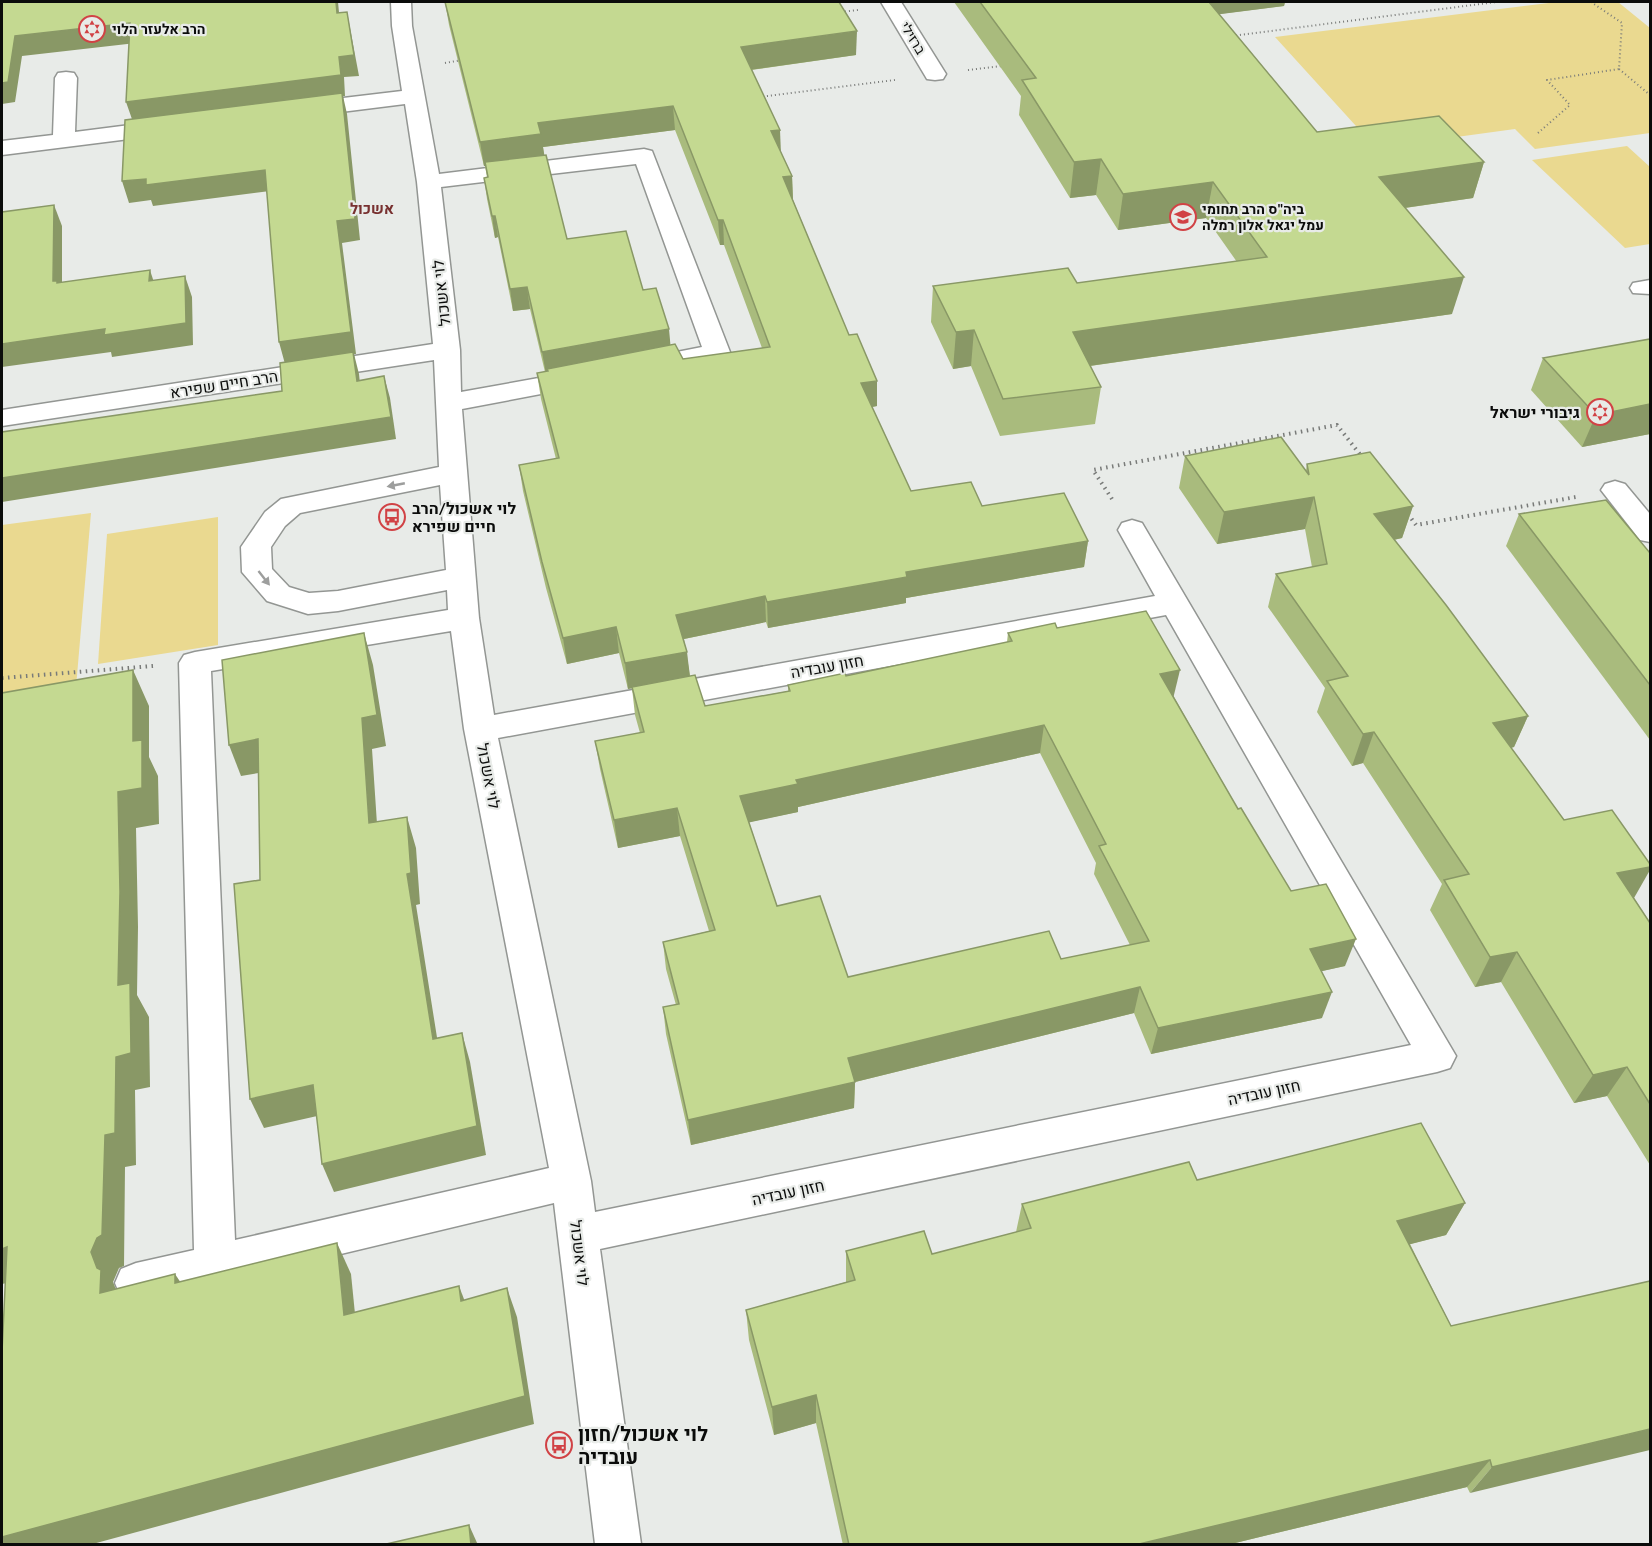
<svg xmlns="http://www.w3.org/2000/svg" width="1652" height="1546" viewBox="0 0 1652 1546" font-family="Lato,Heebo,sans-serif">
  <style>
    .green { fill: #ead990 }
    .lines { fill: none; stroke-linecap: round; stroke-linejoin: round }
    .minor-casing { stroke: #939693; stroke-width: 3 }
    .path-far1 { stroke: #797b79; stroke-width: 2; stroke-dasharray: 1 3; stroke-linecap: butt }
    .path { stroke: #797b79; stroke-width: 4; stroke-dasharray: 1.5 4.5; stroke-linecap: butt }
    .minor { fill: #fff; fill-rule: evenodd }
    .wall { fill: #a9bb7d; fill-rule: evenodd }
    .shaded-wall { fill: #899866 }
    .building { fill: #c4d991; stroke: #899866; stroke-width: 1.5; fill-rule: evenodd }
    .oneway { fill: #9d9e9d }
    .labels { text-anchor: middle; stroke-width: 4.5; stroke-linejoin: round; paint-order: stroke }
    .far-poi-label { font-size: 14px; font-weight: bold; fill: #0b0c0b; stroke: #e8ebe8; text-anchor: start }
    .far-street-label { font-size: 14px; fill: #0b0c0b; stroke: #e8ebe8 }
    .far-neighbourhood-label { font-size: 15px; font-weight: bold; fill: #783130; stroke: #e8ebe8 }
    .street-label { font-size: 16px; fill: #0b0c0b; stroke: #e8ebe8 }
    .poi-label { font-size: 16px; font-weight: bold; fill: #0b0c0b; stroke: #e8ebe8; text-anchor: end }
    .near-poi-label { font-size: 20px; font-weight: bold; fill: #0b0c0b; stroke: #e8ebe8; text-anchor: start }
  </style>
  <rect width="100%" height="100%" fill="#e8ebe8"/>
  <!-- green -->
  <g class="green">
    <path d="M1557,2H1618L1650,28V133L1535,149L1515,129L1376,148L1275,37Z"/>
    <path d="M1627,146L1650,167V244L1625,248L1532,160Z"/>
    <path d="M91,513L76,687L2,697V525Z"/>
    <path d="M218,517V645L98,664L107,534Z"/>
  </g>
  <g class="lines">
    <defs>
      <g id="minor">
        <path d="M391,2H411L412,26L439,174L644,149L652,151L730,352L726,358L640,375L631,373L627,367L631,361L702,347L636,164L441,187L460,350L461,392L583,370L592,372L596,378L592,384L583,386L462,409L479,618L494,715L1155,596L1118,530L1122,523L1132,520L1142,523L1456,1056L1450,1068L1437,1072L600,1249L641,1544H595L554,1203L136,1303L121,1297L115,1283L121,1269L136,1263L194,1250L179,663L184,655L195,652L448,610L447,590L338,611L308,614L267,601L242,572L241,547L265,512L281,499L439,467L434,360L2,426V410L433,344L417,182L405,104L301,117L293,115L290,110L293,105L301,103L402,91L392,26ZM440,485L446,570L338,591L309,593L289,587L272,569L271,547L285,526L300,513ZM1166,615L1411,1045L595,1212L591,1181L498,738ZM451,631L464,729L549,1168L235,1240L211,671Z"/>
        <path d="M881,2H901L946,74L943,79L935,80L927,79Z"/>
        <path d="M66,72L74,73L77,78L75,132L169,120L177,122L180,127L177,132L169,134L2,155V141L53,135L55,78L58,73Z"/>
        <path d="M1650,280V294L1633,293L1630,288L1633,283Z"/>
        <path d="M1615,481L1625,484L1650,514V542L1640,540L1601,490L1605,484Z"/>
      </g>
    </defs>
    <!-- minor casing -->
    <use href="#minor" class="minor-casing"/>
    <!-- path-far1 -->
    <g class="path-far1">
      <path d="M841,12L858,10"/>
      <path d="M1232,36L1496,2"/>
      <path d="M445,63L462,60"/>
      <path d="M1619,69L1650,95"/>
      <path d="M968,70L1002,66"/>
      <path d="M759,97L895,80"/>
      <path d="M1538,133L1570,105L1547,80L1619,69L1622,23L1591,2"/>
    </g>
    <!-- path -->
    <g class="path">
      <path d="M1112,499L1093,470L1337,425L1362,457"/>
      <path d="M1408,514L1416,525L1576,497"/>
      <path d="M2,678L153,666"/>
    </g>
    <!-- minor -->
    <use href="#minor" class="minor"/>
  </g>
  <!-- wall -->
  <g class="wall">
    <path d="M445,2L856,55L751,70L780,150L792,176L793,200L877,406L872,407L911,491L982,506L1088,541L1084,567L906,598V603L768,628L766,622L684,639L690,676L705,706L788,691V685L846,676L1007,642L1008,633L1057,628L1174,697L1238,809L1291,891L1345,966L1322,971V1018L1151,1054L1134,1013L855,1082L854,1108L691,1145L666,1034L663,1007L676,1005L666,969L663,942L709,931L680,836L618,848L600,769L595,741L640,733L635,715L632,688L628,689L619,653L567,664L546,588L523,491L519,465L556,459L541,399L537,373L545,372L530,309L513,311L498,237L495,238L487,199L484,178L487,177L485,166H484L449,25ZM675,130L720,245H724L762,348L683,359L670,345L643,290L567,239L544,156L543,147ZM1040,753L1096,863L1094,874L1130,945L1061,959L848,977L777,906L749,822L798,812V807Z"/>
    <path d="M954,2H1285L1284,6L1219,14L1317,132L1484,162L1473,198L1405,208L1452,314L1090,366L1101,387L1095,424L1000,436L971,366L953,369L931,322L933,286L1077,283L1237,262L1206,218L1118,230L1096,195L1070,198L1019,115L1021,96Z"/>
    <path d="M1650,339V434L1582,447L1531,390L1543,358Z"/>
    <path d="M1185,456L1306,470L1307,464L1413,506L1402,538L1394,540L1528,716L1514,747L1511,748L1564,820L1634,898L1650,923V1165L1607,1096L1574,1103L1501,982L1475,987L1430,910L1442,884L1363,763L1352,766L1317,712L1325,688L1268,607L1276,574L1312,567L1305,529L1217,544L1179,488Z"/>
    <path d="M1519,514L1650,553V740L1506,546Z"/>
    <path d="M1197,1180L1465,1203L1446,1235L1410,1244L1451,1326L1650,1281L1470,1493L1467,1487L1227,1545H843L816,1423L774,1435L749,1340L746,1310L846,1282V1251L932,1254L1016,1232L1022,1204Z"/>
  </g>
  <!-- shaded-wall -->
  <g class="shaded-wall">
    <path d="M336,2H338L341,33L337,13Z"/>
    <path d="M1192,2H1285L1284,6L1190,18Z"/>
    <path d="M347,12L359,76L344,77L345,96H343L347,114L360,240L342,243L356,354H354L359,374L362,403L285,364L279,342L337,221L342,96L133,122L126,102L339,57Z"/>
    <path d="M130,23L136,43L22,56L15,102L2,104V83L15,36Z"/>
    <path d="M857,31L856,55L742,71L741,47Z"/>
    <path d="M673,106L675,130L543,147L545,159L484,166L480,142L538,123Z"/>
    <path d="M780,130L781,154L771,131Z"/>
    <path d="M1101,159L1096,195L1070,198L1074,162Z"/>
    <path d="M1484,162L1473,198L1369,213L1379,177Z"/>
    <path d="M265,170L270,191L153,206L151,200L129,203L122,181L146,179Z"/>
    <path d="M792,176L793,201L783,177Z"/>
    <path d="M1213,182L1206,218L1118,230L1123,194Z"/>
    <path d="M54,205L62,226V293L53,281Z"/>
    <path d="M492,216H495L498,237L495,238Z"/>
    <path d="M718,220H723L724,245H720Z"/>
    <path d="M150,270L157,292L149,281Z"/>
    <path d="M185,276L192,297L193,345L112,357L111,352L2,367V344Z"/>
    <path d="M1464,277L1452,314L1068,369L1073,332Z"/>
    <path d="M527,287L530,309L513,311L510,289Z"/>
    <path d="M669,329L671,351L546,374L542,352Z"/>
    <path d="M974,330L971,366L953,369L956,332Z"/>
    <path d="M384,376L390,398L396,439L2,502V478Z"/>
    <path d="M877,381V406L861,409V383Z"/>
    <path d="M1650,404V434L1582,447L1596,415Z"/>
    <path d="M1314,497L1305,529L1217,544L1224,512Z"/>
    <path d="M1413,506L1402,538L1364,546L1374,514Z"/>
    <path d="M1088,541L1084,567L906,598V603L768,628L767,602L906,572Z"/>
    <path d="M765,596L766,622L679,640L676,615Z"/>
    <path d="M616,627L619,653L567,664L563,638Z"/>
    <path d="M364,633L373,665L386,746L372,749L379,854L369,823L362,718Z"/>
    <path d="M687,652L690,677L628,689L625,663Z"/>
    <path d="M133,670L149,706V757L158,776L159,824L136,828L138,927L137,995L149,1017L150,1087L135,1090L136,1165L125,1167L124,1266L119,1268L113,1282L117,1292L100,1293L97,1268L91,1252L105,1135L116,1057L118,792L133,741Z"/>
    <path d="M1180,670L1173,699L1160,674Z"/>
    <path d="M1528,716L1514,747L1479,755L1493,723Z"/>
    <path d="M1044,725L1040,753L798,807V812L742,824L740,796L796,780Z"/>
    <path d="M1374,732L1363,763L1352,766L1363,734Z"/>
    <path d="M258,739L270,771L241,776L229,745Z"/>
    <path d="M677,808L680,836L618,848L614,820Z"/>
    <path d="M407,817L416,848L420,904L416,905L442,1069L433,1039L407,874Z"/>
    <path d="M1650,867V870L1634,898L1599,904L1617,873Z"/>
    <path d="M1356,939L1345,966L1300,976L1310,949Z"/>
    <path d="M1517,952L1501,982L1475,987L1490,957Z"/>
    <path d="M1140,987L1134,1013L847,1084L848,1058Z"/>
    <path d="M1332,992L1322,1018L1151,1054L1158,1028Z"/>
    <path d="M462,1033L470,1062L486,1155L334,1192L322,1164Z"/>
    <path d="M1627,1067L1607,1096L1574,1103L1593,1075Z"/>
    <path d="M855,1082L854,1108L691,1145L688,1120Z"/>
    <path d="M313,1085L326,1114L264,1128L250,1099Z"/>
    <path d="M1465,1203L1446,1235L1380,1252L1397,1221Z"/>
    <path d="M337,1243L351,1274L358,1344L344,1315Z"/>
    <path d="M7,1247L31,1278L2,1284V1249Z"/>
    <path d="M175,1274L195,1304L175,1283Z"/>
    <path d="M459,1286L470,1315L461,1301Z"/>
    <path d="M507,1288L517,1317L534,1424L89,1545H2V1537Z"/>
    <path d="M816,1395V1423L774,1435L772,1407Z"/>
    <path d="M1650,1429V1450L1470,1493L1492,1467Z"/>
    <path d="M1490,1460L1467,1487L1227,1545H1135Z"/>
    <path d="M469,1525L478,1545H471Z"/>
  </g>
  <!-- building -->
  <g class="building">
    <path d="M2,2H336L337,13L347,12L354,55L339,57L341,75L126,102L130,23L15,36L8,82L2,83Z"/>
    <path d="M445,2H839L857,31L741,47L780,130L771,131L792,176L783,177L849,335L857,334L877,381L861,383L911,491L971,482L982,506L1064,493L1088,541L906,572L907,577L767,602L765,596L676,615L687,652L625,663L616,627L563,638L542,562L519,465L559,458L537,373L548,371L547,369L675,344L683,359L770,347L723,220H718L673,106L538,123L541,134L480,142Z"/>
    <path d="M980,2H1209L1317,132L1439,116L1484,162L1379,177L1464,277L1073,332L1101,387L1003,399L974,330L956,332L933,286L1068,268L1077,283L1267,257L1213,182L1123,194L1101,159L1074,162L1022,80L1036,78Z"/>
    <path d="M342,93L355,219L337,221L351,332L279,342L265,170L146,185V179L122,181L125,120Z"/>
    <path d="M546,155L567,239L626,231L643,290L656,288L669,329L542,352L527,287L510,289L495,216H492L484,178L488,177L485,162Z"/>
    <path d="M54,205L53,281H57V283L150,270L149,281L185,276L186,323L104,335L105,329L2,344V212Z"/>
    <path d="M1650,339V404L1596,415L1543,358Z"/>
    <path d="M353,352L357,381L384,376L391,417L2,478V432L282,391L280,363Z"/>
    <path d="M1281,437L1309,475L1307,464L1370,452L1413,506L1374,514L1446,605L1528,716L1493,723L1564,820L1612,810L1650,864V867L1617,873L1650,923V1104L1627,1067L1593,1075L1517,952L1490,957L1444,880L1469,874L1374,732L1363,734L1327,681L1348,676L1276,574L1327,564L1314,497L1224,512L1185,456Z"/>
    <path d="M1606,500L1650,553V685L1519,514Z"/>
    <path d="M1146,611L1180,670L1160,674L1238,809L1241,808L1291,891L1326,884L1356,939L1310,949L1332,992L1158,1028L1140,987L848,1058L855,1082L688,1120L663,1007L679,1004L663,942L715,930L677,808L614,820L595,741L644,732L632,687L695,675L705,706L790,691L788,685L845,673L846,676L1012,641L1008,633L1055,623L1057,628ZM1044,725L1106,844L1099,846L1149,941L1061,959L1049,931L848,977L820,896L777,906L740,796L798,784L796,780Z"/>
    <path d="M364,633L377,715L362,718L369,823L407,817L411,873L407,874L433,1039L462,1033L477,1126L322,1164L313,1085L250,1099L234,884L260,880L258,739L229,745L222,660Z"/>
    <path d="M133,670V741L142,740V788L118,792L120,892L118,985L130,983L131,1053L116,1057L115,1133L105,1135L102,1235L97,1238L91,1252L97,1268L101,1270L100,1293L175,1274V1283L337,1243L344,1315L459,1286L461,1301L507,1288L525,1396L2,1537V1352L7,1247L2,1249V693Z"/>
    <path d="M1421,1123L1465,1203L1397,1221L1451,1326L1650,1281V1429L1492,1467L1490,1460L1135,1545H849L816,1395L772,1407L746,1310L855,1280L846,1251L924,1231L932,1254L1031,1228L1022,1204L1189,1162L1197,1180Z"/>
    <path d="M469,1525L471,1545H382Z"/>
  </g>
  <!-- one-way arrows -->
  <defs><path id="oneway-solid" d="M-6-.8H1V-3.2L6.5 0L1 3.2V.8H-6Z" transform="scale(1.5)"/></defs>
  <g class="oneway">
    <use href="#oneway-solid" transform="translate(396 485) rotate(169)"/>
    <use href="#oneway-solid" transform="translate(264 578) rotate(52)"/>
  </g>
  <!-- icons -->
  <defs>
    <symbol id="synagogue-ring" viewBox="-11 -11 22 22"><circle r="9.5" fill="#e8ebe8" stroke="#d14245" stroke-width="1.5"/><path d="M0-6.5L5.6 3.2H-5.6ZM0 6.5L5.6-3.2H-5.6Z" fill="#d14245"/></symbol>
    <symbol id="school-ring" viewBox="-11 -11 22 22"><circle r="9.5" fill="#e8ebe8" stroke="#d14245" stroke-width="1.5"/><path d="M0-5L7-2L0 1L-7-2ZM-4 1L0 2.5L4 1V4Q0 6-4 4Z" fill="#d14245"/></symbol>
    <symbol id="bus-ring" viewBox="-11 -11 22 22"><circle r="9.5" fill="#e8ebe8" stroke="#d14245" stroke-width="1.5"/><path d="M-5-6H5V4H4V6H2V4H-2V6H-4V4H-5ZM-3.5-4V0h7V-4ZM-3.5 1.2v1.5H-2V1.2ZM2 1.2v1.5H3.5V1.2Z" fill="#d14245"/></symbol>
  </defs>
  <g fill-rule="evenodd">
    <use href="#synagogue-ring" x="77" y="14" width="30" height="30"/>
    <use href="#school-ring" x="1168" y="202" width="30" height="30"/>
    <use href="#synagogue-ring" x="1585" y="397" width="30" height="30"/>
    <use href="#bus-ring" x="377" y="502" width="30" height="30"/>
    <use href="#bus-ring" x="544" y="1430" width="30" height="30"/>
  </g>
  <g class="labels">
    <!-- far-poi labels -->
    <g class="far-poi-label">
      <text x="112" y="34">הרב אלעזר הלוי</text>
      <text x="1202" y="214">ביה"ס הרב תחומי<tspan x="1202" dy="16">עמל יגאל אלון רמלה</tspan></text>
    </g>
    <!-- far-street labels -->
    <g class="far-street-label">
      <text transform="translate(913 38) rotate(59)" y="5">ברזילי</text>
    </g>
    <!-- far-neighbourhood labels -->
    <g class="far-neighbourhood-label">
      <text x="372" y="214">אשכול</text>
    </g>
    <!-- street labels -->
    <g class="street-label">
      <text transform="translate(441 293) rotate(-96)" y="6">לוי אשכול</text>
      <text transform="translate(224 384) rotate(-9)" y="6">הרב חיים שפירא</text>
      <text transform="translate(827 666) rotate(-10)" y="6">חזון עובדיה</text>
      <text transform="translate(489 776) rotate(79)" y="6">לוי אשכול</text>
      <text transform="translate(1264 1092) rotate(-12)" y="6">חזון עובדיה</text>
      <text transform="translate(788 1192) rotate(-12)" y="6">חזון עובדיה</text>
      <text transform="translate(580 1253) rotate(83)" y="6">לוי אשכול</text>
    </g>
    <!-- poi labels -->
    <g class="poi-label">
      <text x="1580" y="418">גיבורי ישראל</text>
      <text x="412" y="514" text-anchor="start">לוי אשכול/הרב<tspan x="412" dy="18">חיים שפירא</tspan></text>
    </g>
    <!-- near-poi labels -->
    <g class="near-poi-label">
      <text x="578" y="1441">לוי אשכול/חזון<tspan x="578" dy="23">עובדיה</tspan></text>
    </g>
  </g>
  <!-- border -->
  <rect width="1652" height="1546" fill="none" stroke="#0b0c0b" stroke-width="6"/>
</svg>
